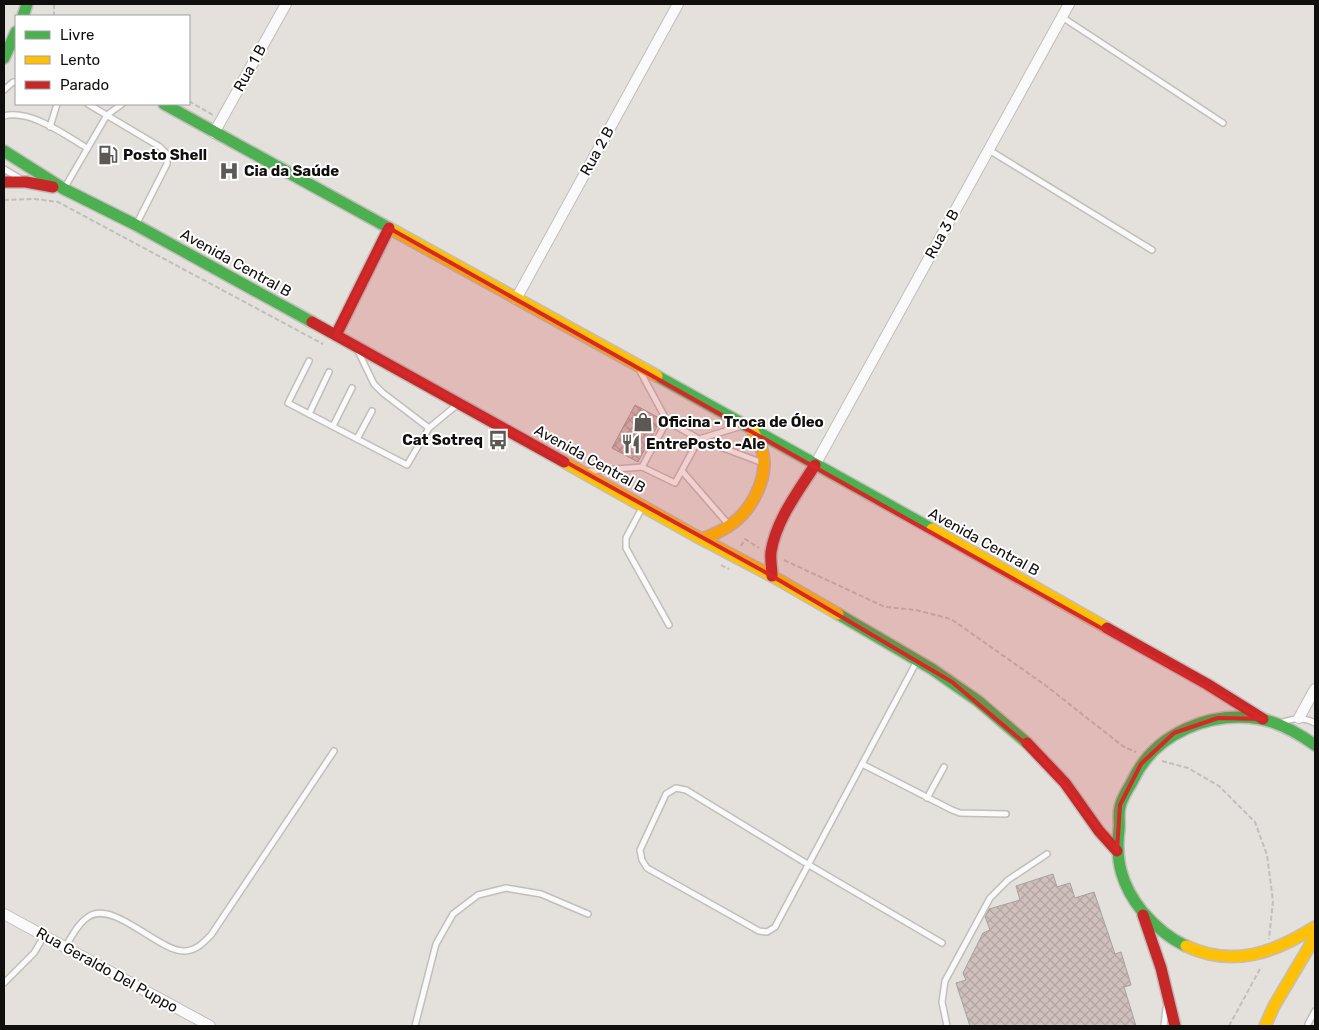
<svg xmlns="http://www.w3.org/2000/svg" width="1319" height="1030" viewBox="0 0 1319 1030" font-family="Rubik,sans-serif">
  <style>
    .building { fill: url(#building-cross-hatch); stroke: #a5a19f }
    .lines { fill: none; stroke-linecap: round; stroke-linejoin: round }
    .lane-casing { stroke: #c1bebc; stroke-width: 8 }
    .street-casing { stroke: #c1bebc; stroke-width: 12 }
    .fast-casing { stroke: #c1bebc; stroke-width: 14 }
    .slow-casing { stroke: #c1bebc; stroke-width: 14 }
    .jam-casing { stroke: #c1bebc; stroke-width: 14 }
    .path { stroke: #c0bfbd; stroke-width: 2; stroke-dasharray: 5 2.5; stroke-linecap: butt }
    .lane { stroke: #fbfafa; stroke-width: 5 }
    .street { stroke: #fbfafa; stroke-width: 10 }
    .fast { stroke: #4caf50; stroke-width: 11 }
    .slow { stroke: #ffc107; stroke-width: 11 }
    .jam { stroke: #c62828; stroke-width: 11 }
    .marked { fill: #d62828; fill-opacity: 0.2; stroke: #d62828; stroke-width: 4; stroke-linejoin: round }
    .labels { text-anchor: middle; stroke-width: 4; stroke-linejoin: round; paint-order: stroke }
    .street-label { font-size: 15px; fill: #110f0d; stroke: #fff }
    .poi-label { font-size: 15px; font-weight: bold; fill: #110f0d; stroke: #fff; text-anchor: start }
  </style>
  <defs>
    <pattern id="building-cross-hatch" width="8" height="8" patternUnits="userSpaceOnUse" patternTransform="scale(1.25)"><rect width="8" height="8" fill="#d0c0bd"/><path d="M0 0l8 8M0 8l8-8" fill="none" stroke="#b2a4a1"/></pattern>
  </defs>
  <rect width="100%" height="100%" fill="#e4e0dc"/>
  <!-- building -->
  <g class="building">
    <path d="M635,405L661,419L638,462L612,448Z"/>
    <path d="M1053,874L1057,887L1070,883L1075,898L1094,892L1115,954L1121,952L1131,985L1124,987L1136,1026H970L956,983L966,980L963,973L983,933L990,930L985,916L987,913L989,909L1020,900L1016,886Z"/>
  </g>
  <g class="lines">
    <defs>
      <g id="lane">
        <path d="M1062,17L1223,123"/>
        <path d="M4,90L13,82H16"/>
        <path d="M88,104L160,147L167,154V164L136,225"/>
        <path d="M4,116C30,109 65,135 87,148"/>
        <path d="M50,127L57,104"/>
        <path d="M989,150L1152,250"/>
        <path d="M4,169L19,178"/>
        <path d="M65,187L107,115L122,104"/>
        <path d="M358,351L374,384L383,393L429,428L458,404"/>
        <path d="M309,361L288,403L407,465L429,428"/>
        <path d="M309,414L329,372"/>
        <path d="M667,421L699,439L763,463"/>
        <path d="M333,426L352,388"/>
        <path d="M357,439L372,411"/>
        <path d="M642,467L675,483L699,439L742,426"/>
        <path d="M590,471L642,467L667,421L640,371"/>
        <path d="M682,471L729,525"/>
        <path d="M643,506L626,538V548L669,625"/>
        <path d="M917,661C870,749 823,838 775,927L767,932L759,931L647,868L642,860L640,850L666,794L676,788L686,790L809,865L942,943"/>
        <path d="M1280,723C1293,718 1303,717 1315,723"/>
        <path d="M862,764L952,810L960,813L1006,814"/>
        <path d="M927,798L944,767"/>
        <path d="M65,947C72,937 77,924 88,917C114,899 159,953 186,951C197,950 204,942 211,935L334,751"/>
        <path d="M4,983L34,953L44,936"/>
        <path d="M1308,1024L1315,1011"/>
        <path d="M415,1026L436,944L453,914L478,895L506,888L541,894L588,914"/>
        <path d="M947,1026L942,1002L945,981L990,898L1008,880L1047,854"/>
        <path d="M1164,1026L1166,1008"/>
      </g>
      <g id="street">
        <path d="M214,133L286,4"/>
        <path d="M516,299L678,4"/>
        <path d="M815,465L1069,4"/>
        <path d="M1299,718L1315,689"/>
        <path d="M4,914L210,1026"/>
      </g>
      <g id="fast">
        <path d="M23,16L27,4"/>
        <path d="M4,58L16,32"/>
        <path d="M164,104L389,228"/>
        <path d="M4,151L64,189L136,225L312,322"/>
        <path d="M657,376L932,529"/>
        <path d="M838,614L932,669L978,701L1027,743"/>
        <path d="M1186,946C1168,938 1155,926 1142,911C1122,886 1115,861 1119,830C1120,822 1118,814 1120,807C1122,797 1129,788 1133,780C1155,733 1211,710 1261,719C1281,723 1298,733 1315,745"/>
      </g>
      <g id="slow">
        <path d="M389,228L657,376"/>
        <path d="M564,462L694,535L772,576L838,614"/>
        <path d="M932,529L1107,628"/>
        <path d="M702,539C713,535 724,530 733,523C752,509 768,478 763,454C761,445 756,437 752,429"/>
        <path d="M1186,946C1233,968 1274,953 1315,927"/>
        <path d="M1265,1026L1274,1006L1315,937"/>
      </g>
      <g id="jam">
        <path d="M4,182H26L53,187"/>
        <path d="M312,322L564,462"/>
        <path d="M336,335L389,228"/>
        <path d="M772,576C772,568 770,560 771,552C776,520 798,492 815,465"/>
        <path d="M1107,628L1207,684L1263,719"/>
        <path d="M1027,743L1065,783L1099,831L1117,851"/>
        <path d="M1143,915L1161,968L1175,1026"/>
      </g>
    </defs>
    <!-- lane casing -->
    <use href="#lane" class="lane-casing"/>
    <!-- street casing -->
    <use href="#street" class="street-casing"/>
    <!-- fast casing -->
    <use href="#fast" class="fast-casing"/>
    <!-- slow casing -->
    <use href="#slow" class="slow-casing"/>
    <!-- jam casing -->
    <use href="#jam" class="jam-casing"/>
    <!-- path -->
    <g class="path">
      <path d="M54,4V16"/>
      <path d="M189,101L213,115"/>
      <path d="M4,200L35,199L58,202L323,344"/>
      <path d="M741,546L745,539L759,548"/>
      <path d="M784,560L885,607L916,610L951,619L1045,685L1124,747L1136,752"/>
      <path d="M721,565L728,569L729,568"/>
      <path d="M1162,761L1188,768L1219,786L1255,822L1267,855L1273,901L1269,939"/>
      <path d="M1229,1026L1261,967"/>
    </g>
    <!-- lane -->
    <use href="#lane" class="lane"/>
    <!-- street -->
    <use href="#street" class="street"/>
    <!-- fast -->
    <use href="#fast" class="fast"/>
    <!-- slow -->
    <use href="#slow" class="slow"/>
    <!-- jam -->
    <use href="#jam" class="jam"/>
  </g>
  <!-- marked area -->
  <path class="marked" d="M389,228L1263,719L1218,718L1174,733L1141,764L1120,805L1117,851L1041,757L952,682L772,576L336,335Z"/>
  <!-- icons -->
  <defs>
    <symbol id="fuel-bare" viewBox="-9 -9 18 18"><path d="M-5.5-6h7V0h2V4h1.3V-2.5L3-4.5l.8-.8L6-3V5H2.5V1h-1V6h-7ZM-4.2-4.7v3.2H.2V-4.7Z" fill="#5b5855" stroke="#fff" stroke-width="2.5" paint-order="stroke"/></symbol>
    <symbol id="hospital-bare" viewBox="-9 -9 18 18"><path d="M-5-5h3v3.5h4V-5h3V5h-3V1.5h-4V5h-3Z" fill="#5b5855" stroke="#fff" stroke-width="2.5" paint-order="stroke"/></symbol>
    <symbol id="shop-bare" viewBox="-9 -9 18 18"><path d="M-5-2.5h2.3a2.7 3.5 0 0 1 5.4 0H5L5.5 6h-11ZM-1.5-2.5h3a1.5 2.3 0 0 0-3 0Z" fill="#5b5855" stroke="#fff" stroke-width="2.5" paint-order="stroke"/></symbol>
    <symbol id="bus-bare" viewBox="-9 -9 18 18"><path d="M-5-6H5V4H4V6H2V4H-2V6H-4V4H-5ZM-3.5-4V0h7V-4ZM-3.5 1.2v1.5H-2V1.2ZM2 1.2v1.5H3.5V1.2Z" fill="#5b5855" stroke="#fff" stroke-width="2.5" paint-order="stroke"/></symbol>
    <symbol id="restaurant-bare" viewBox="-9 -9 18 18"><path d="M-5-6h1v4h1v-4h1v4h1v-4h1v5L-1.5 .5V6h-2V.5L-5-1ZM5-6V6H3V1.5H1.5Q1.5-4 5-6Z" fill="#5b5855" stroke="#fff" stroke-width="2.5" paint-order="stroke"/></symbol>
  </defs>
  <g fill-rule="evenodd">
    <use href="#fuel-bare" x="94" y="141" width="28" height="28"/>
    <use href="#hospital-bare" x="215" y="157" width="28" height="28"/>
    <use href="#shop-bare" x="629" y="408" width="28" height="28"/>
    <use href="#bus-bare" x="484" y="426" width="28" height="28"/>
    <use href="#restaurant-bare" x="617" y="430" width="28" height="28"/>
  </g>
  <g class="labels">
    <!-- street labels -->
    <g class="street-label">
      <text transform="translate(250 68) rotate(-61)" y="5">Rua 1 B</text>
      <text transform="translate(597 151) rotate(-61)" y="5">Rua 2 B</text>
      <text transform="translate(942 234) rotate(-61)" y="5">Rua 3 B</text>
      <text transform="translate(236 263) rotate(29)" y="5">Avenida Central B</text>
      <text transform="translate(590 459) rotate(29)" y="5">Avenida Central B</text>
      <text transform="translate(984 542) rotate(29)" y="5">Avenida Central B</text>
      <text transform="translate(107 970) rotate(29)" y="5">Rua Geraldo Del Puppo</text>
    </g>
    <!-- poi labels -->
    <g class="poi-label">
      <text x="123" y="160">Posto Shell</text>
      <text x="244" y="176">Cia da Saúde</text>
      <text x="658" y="427">Oficina - Troca de Óleo</text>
      <text x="483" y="445" text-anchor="end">Cat Sotreq</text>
      <text x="646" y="449">EntrePosto -Ale</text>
    </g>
  </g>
  <!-- border -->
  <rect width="1319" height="1030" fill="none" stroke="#110f0d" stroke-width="10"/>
  <!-- legend -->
  <rect x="15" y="15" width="175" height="90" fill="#ffffff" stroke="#a09f9e"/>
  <rect x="25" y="31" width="25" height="8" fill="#4caf50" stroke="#a09f9e"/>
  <text x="60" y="40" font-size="15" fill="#110f0d">Livre</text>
  <rect x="25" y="56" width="25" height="8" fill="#ffc107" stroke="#a09f9e"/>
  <text x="60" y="65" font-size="15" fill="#110f0d">Lento</text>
  <rect x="25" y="81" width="25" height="8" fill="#c62828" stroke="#a09f9e"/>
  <text x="60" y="90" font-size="15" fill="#110f0d">Parado</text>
</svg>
